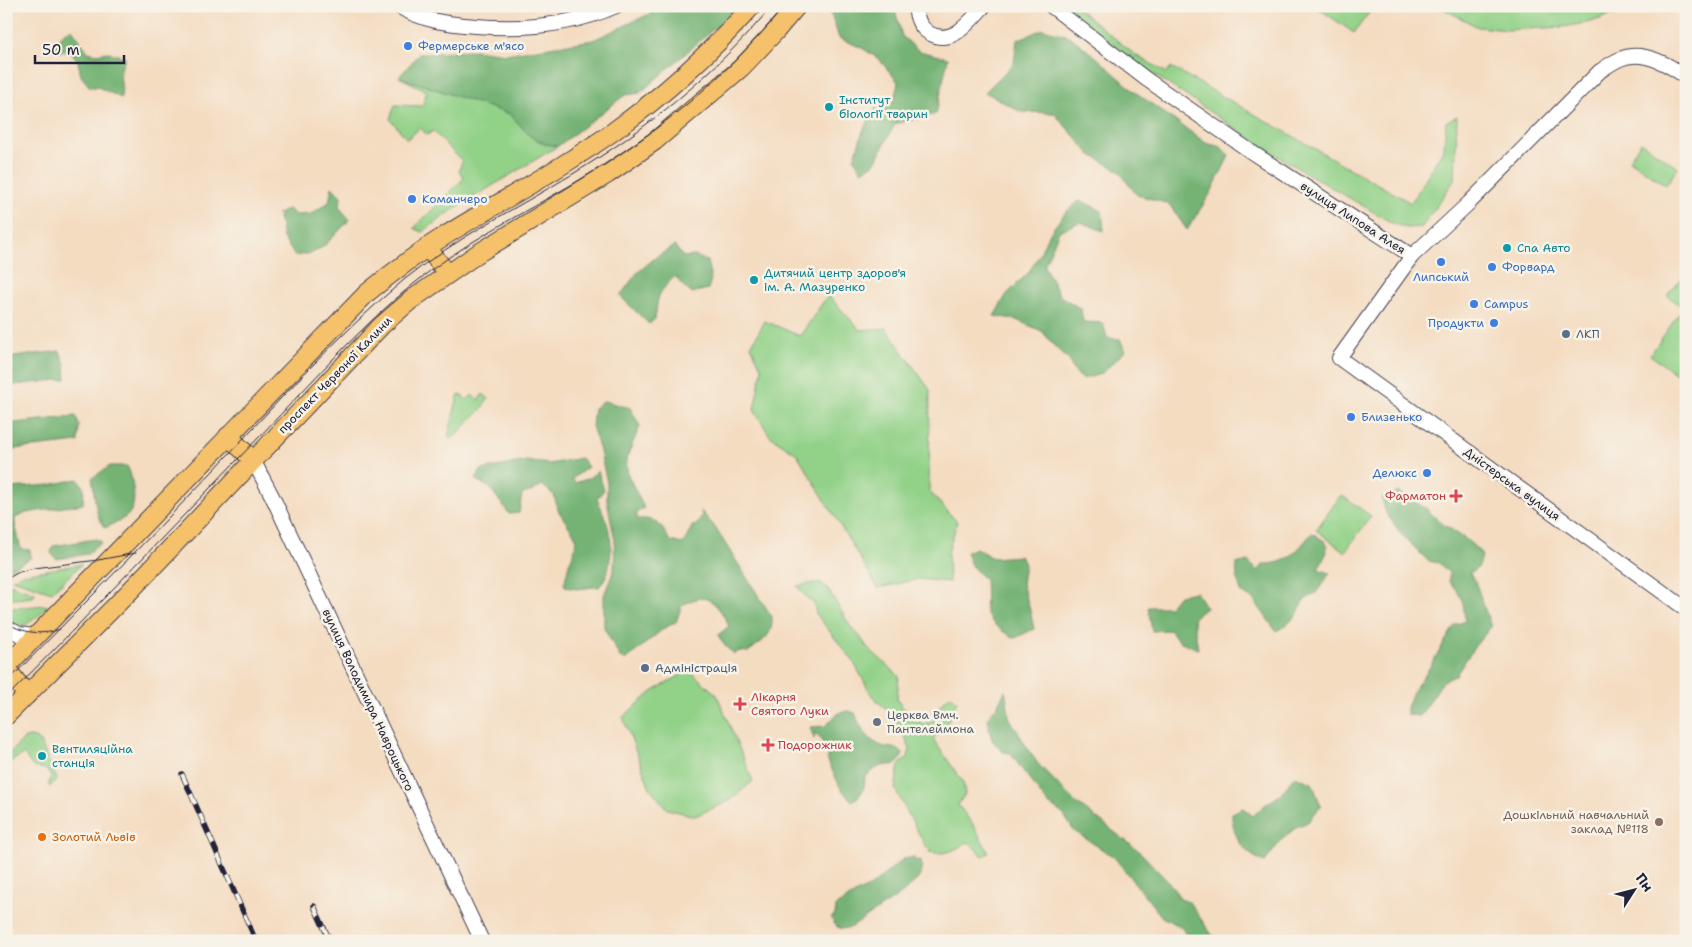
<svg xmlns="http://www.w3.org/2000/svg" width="1692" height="947" viewBox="0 0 1692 947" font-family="'Shantell Sans',sans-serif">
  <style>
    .green { fill: #92d188; stroke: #5a7a62 }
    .forest { fill: #75b374; stroke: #4c6a58 }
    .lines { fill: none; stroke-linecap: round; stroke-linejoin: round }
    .minor-casing { stroke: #423e4f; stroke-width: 16 }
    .major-casing { stroke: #423e4f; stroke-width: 20 }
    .minor { stroke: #fff; stroke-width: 14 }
    .major { stroke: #f5c16b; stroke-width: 18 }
    .tram { stroke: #22223b; stroke-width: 1 }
    .rail-casing { stroke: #22223b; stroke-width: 5.5 }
    .rail { stroke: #f7f3e8; stroke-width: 4; stroke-dasharray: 11; stroke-linecap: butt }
    .shop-dot { fill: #3f7fe0; stroke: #f7f3e8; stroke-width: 2 }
    .culture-dot { fill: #0f9aa8; stroke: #f7f3e8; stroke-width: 2 }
    .service-dot { fill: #5c6f8a; stroke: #f7f3e8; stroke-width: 2 }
    .health-dot { fill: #e0444e; stroke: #f7f3e8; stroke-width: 2 }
    .worship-dot { fill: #6b7280; stroke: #f7f3e8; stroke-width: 2 }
    .education-dot { fill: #8d6e63; stroke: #f7f3e8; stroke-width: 2 }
    .food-dot { fill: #e8710a; stroke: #f7f3e8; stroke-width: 2 }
    .labels { text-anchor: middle; stroke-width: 5; stroke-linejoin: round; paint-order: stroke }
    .shop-label { font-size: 12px; fill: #366cbe; stroke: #f7f3e8; text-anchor: start }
    .culture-label { font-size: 12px; fill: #0d838f; stroke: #f7f3e8; text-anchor: start }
    .street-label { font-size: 12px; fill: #22223b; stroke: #f7f3e8 }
    .service-label { font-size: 12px; fill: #4e5e75; stroke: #f7f3e8; text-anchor: start }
    .health-label { font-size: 12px; fill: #be3a42; stroke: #f7f3e8; text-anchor: start }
    .worship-label { font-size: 12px; fill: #5b616d; stroke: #f7f3e8; text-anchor: start }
    .education-label { font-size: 12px; fill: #785e54; stroke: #f7f3e8; text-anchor: end }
    .food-label { font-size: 12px; fill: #c56008; stroke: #f7f3e8; text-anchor: start }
  </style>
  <rect width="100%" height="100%" fill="#f7f3e8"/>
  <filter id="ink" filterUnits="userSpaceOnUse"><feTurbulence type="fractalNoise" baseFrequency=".02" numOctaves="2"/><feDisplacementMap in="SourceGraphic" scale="10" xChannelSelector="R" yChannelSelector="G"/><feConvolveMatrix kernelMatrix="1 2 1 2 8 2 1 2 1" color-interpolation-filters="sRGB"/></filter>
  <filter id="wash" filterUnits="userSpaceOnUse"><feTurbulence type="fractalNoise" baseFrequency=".0096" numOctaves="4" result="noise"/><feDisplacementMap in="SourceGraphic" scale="20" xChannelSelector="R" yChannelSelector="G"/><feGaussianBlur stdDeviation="1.12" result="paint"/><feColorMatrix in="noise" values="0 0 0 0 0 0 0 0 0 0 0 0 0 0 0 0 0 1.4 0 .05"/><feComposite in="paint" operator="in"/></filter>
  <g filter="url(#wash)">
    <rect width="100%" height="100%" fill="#f4dcc1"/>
    <!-- green -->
    <g class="green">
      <path d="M1064,6H1075L1134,54L1167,73L1171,67L1411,203L1444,148L1446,122L1457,116L1455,179L1422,227L1408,228L1394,224L1269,151L1141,66Z"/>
      <path d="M1315,6H1374L1354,33Z"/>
      <path d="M1438,6H1636L1591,22L1563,27L1507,30L1478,27Z"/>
      <path d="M399,77L510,114L530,136L545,144L558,146L454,209L422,232L414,228L464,178L459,171L462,161L433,131L427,135L420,128L407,139L390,119L395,105L422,106L427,91Z"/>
      <path d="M1641,142L1678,168L1666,185L1629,160Z"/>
      <path d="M1686,274V381L1650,355L1683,308L1667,295Z"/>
      <path d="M828,295L860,330L886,328L930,390L929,491L957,522L948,553L949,582L919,579L878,588L797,454L770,436L754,410L762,369L751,346L765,321L800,336Z"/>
      <path d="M483,394L489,399L483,405L484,407L451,440L448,437L458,396L461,395L467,400L472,395L478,400Z"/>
      <path d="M1341,495L1371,516L1345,552L1316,530Z"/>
      <path d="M82,564L52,592L12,579L23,574Z"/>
      <path d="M820,582L828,589L852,629L859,635L867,647L899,676L897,699L905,710L917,721L924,724L933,721L941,704L951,695L957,701L945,728L933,739L963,782L965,794L958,805L972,823L989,853L983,856L968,842C953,851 947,855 929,852L930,849L926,847L895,789L899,765L908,757L910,749L900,726L885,708L872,696L853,661L816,614L814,603L809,600L797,586Z"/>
      <path d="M7,583L35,593L33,597L6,600Z"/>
      <path d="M44,605L48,606C38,615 28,629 13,625L6,618V609Z"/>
      <path d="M689,670L717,695L753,781L731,800L695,816L667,809L650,788L623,717L652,692Z"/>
      <path d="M30,737L35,738L40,742L57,779L50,787L48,785L51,777L46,769L33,767L24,754L6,764V756L25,738Z"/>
    </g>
    <!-- forest -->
    <g class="forest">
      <path d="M667,6H740L640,93L625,95L558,146L545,144L530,136L510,114L399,77L419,54L442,53L475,50L506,54L593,40Z"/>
      <path d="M828,6H894L902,36L919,51L948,58L936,114L895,124L874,164L862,171L854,159L863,131L875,109L894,102L898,82L879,59L862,48L839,38Z"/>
      <path d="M72,29L88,52L97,54L108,52L126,58C115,76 124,80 121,98L98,87H90L81,76L78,61L70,51L60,52L53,50C58,39 61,34 72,29Z"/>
      <path d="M1043,29L1069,36L1094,55L1135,92L1206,143L1221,147L1229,156L1210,194L1187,230L1169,204L1137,195L1118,170L1091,155L1054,113L1021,112L985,92L1014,63L1017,40Z"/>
      <path d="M332,187L341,196L340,208L350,220C338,230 329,245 314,252C309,254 301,255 295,256L283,238L278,214L288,209L296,215L311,214L329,202Z"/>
      <path d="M1080,200L1102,211L1104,231L1080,222L1059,231L1044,266L1060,296L1081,309L1083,322L1103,323L1107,338L1120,339L1125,351L1101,374L1082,379L1073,370L1069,360L1055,347L1042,331L1014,319L994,316L1007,294L1029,272L1040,254L1047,237L1065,213Z"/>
      <path d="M675,246L683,257L695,256L707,261L711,279L708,289L692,293L683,286L675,276C671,281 667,283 664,288C656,296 657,309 655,319L649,324L620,296L637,273L656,257Z"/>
      <path d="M60,351L65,364L66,379L6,386V358Z"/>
      <path d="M604,401L630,408L640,426L626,459L628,475L644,508L637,512V519C658,518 660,524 670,541L683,544L693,525L696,526L702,515L701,511L714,526L772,617C773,637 762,641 748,652L740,651L734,654L725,646L718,635L729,626C724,616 715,598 701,598C695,598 688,603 682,605L676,622L663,629L627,659H621L604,628V595L614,570L615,541L607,500V483L600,451L592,426L594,408Z"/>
      <path d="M76,416L79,425L78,442L15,449L6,452V424Z"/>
      <path d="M581,458L588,467L572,479L575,483L589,478L598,471L604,490L597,498C607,524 615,536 609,566C607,574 605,580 599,587C586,586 576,593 564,585L569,564L575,549L576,537L558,510L554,495L542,485L533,491L522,494L519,513L509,514L490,488L476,480L481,470L526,461L549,464Z"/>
      <path d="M6,464L10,488L50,485L78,479L84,488L83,504L26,513L15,518V524L21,549L30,550L31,558L9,569L6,567Z"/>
      <path d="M110,466H127C131,473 132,480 133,488C137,516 126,517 105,528C94,516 95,493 92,478Z"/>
      <path d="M1398,492L1427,509L1440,522L1467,540L1480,552L1482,556L1479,567L1470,573L1475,581L1491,627L1475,646L1456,675L1443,681L1420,716L1407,715V707L1414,689L1425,675L1455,625L1465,621C1464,603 1462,595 1449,582V573L1439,563L1428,561L1402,535L1386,513L1382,498Z"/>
      <path d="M1312,533L1326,542L1327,552L1318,569L1330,573L1316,593L1303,601L1298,613L1287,625L1276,631L1254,600L1241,592L1237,578L1236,564L1248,561L1258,571L1264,564C1290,564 1296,551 1312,533Z"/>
      <path d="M96,539L102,542L88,554L56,559L51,553L53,546Z"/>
      <path d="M976,548L993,558L1020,556L1025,564L1022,584L1028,602L1034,629L1015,638C1006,635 989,622 986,612C985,610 986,586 985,580L971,565L966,552Z"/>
      <path d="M1196,592L1206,608L1193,618L1198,649L1179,641L1170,630L1152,631L1148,607H1169L1179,595Z"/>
      <path d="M1005,691L1007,700L1009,717L1029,751L1039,765L1075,802L1138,850L1174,888L1180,899L1189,902L1212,935L1219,941H1190L1182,928L1162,917L1114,857L1074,831L1063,814L1047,803L1010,753L1003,752L992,740L987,719L997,706Z"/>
      <path d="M849,711L855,713C860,727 869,743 885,747C895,749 896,746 903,754C897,770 890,762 879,767C874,769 869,774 865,777C864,790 863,795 852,801L841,789L827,759L829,751L815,732L814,739L810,727L825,726L840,712Z"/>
      <path d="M1295,776L1312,783L1321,806L1308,822L1298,826L1283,838L1265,862C1243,854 1232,836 1232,813L1243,808L1253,816L1265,805L1280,795Z"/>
      <path d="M914,857L915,861L921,860L922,871L918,879L900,895L852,927L842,929L836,926L831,918L835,915L836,906L858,892L871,886L903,859Z"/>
    </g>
  </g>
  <g filter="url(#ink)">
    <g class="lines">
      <defs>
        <g id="minor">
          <path d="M398,6C422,21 449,24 476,26C524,30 571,26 616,6"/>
          <path d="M915,6C916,17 919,27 929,33C952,47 970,21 984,6"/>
          <path d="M1051,6L1146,79L1253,153L1412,256L1469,203L1600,71C1606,67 1613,62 1620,59C1642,49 1668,64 1686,77"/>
          <path d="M1412,256L1339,358L1686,609"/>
          <path d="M253,460L272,496L482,941"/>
          <path d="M6,627L19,634L34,636"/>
        </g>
        <g id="major">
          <path d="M427,247L447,273"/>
          <path d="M228,436L253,460"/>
          <path d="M6,667L367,293C392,273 417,253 443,237C500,201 560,170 614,131C664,95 711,52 752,6"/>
          <path d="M6,668L27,695"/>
          <path d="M6,716L129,592L382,325L411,300L477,254L608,174L655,141L741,68L775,32L797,6"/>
        </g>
      </defs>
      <!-- minor casing -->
      <use href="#minor" class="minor-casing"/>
      <!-- major casing -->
      <use href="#major" class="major-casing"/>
      <!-- minor -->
      <use href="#minor" class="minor"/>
      <!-- major -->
      <use href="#major" class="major"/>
      <!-- tram -->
      <g class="tram">
        <path d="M6,582L10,577L19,572L34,568L98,560L136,553"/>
        <path d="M6,622C21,633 43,636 60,629"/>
        <path d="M6,683C75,613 144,544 212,472C274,406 335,337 405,279C456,238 515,209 571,175C646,130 716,73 772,6"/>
        <path d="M6,698C93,611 177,522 262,434C311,383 357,330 411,286C461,244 520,215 576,182C653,136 728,77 784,6"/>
      </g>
      <defs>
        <g id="rail">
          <path d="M182,774L256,941"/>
          <path d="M314,906L330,941"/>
        </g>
      </defs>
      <!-- rail casing -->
      <use href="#rail" class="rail-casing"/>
      <!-- rail -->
      <use href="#rail" class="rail"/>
    </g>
  </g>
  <!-- markers -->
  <g class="shop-dot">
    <circle cx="408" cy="46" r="5"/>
    <circle cx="412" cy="199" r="5"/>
    <circle cx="1441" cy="262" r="5"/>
    <circle cx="1492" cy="267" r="5"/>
    <circle cx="1474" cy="304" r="5"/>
    <circle cx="1494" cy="323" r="5"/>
    <circle cx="1351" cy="417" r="5"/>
    <circle cx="1427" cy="473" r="5"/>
  </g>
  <g class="culture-dot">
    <circle cx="829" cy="107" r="5"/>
    <circle cx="1507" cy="248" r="5"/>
    <circle cx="754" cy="280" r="5"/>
    <circle cx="42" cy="756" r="5"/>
  </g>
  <g class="service-dot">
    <circle cx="1566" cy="334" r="5"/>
    <circle cx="645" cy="668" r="5"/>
  </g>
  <g class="health-dot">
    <path d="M1453.5 488.5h5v5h5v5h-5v5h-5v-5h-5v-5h5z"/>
    <path d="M737.5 696.5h5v5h5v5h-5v5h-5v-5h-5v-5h5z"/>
    <path d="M765.5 737.5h5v5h5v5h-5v5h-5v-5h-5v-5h5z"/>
  </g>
  <circle class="worship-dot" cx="877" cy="722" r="5"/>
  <circle class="education-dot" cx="1659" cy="822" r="5"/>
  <circle class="food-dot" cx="42" cy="837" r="5"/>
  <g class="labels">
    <!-- shop labels -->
    <g class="shop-label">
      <text x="418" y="50">Фермерське м'ясо</text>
      <text x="422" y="203">Команчеро</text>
      <text x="1502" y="271">Форвард</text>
      <text x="1441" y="281" text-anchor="middle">Липський</text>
      <text x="1484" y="308">Campus</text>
      <text x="1484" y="327" text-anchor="end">Продукти</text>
      <text x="1361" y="421">Близенько</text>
      <text x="1417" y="477" text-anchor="end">Делюкс</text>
    </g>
    <!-- culture labels -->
    <g class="culture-label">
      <text x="839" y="104">Інститут<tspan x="839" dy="14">біології тварин</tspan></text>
      <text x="1517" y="252">Спа Авто</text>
      <text x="764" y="277">Дитячий центр здоров'я<tspan x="764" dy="14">ім. А. Мазуренко</tspan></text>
      <text x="52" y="753">Вентиляційна<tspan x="52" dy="14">станція</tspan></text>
    </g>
    <!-- street labels -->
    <g class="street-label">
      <text transform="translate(1353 218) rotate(33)" y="4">вулиця Липова Алея</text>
      <text transform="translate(335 375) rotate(-46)" y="4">проспект Червоної Калини</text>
      <text transform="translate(1512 484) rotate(36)" y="4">Дністерська вулиця</text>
      <text transform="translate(368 700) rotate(65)" y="4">вулиця Володимира Навроцького</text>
    </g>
    <!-- service labels -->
    <g class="service-label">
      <text x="1576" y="338">ЛКП</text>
      <text x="655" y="672">Адміністрація</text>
    </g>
    <!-- health labels -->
    <g class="health-label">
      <text x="1446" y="500" text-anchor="end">Фарматон</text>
      <text x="751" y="701">Лікарня<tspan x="751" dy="14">Святого Луки</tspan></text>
      <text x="778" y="749">Подорожник</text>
    </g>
    <!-- worship labels -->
    <g class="worship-label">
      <text x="887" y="719">Церква Вмч.<tspan x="887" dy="14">Пантелеймона</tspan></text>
    </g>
    <!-- education labels -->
    <g class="education-label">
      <text x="1649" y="819">Дошкільний навчальний<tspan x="1649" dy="14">заклад №118</tspan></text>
    </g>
    <!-- food labels -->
    <g class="food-label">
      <text x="52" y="841">Золотий Львів</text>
    </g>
  </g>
  <!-- margin -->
  <rect width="1692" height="947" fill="none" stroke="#f7f3e8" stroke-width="25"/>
  <!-- north arrow -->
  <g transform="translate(1634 890) rotate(54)" stroke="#f7f3e8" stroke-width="4" paint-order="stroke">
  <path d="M0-4L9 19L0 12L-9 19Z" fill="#22223b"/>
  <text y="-8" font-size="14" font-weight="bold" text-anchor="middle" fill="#22223b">Пн</text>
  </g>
  <!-- scale -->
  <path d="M35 55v8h89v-8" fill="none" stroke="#22223b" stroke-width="2.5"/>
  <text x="42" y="55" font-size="15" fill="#22223b" stroke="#f7f3e8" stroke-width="4" paint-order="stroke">50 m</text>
</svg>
